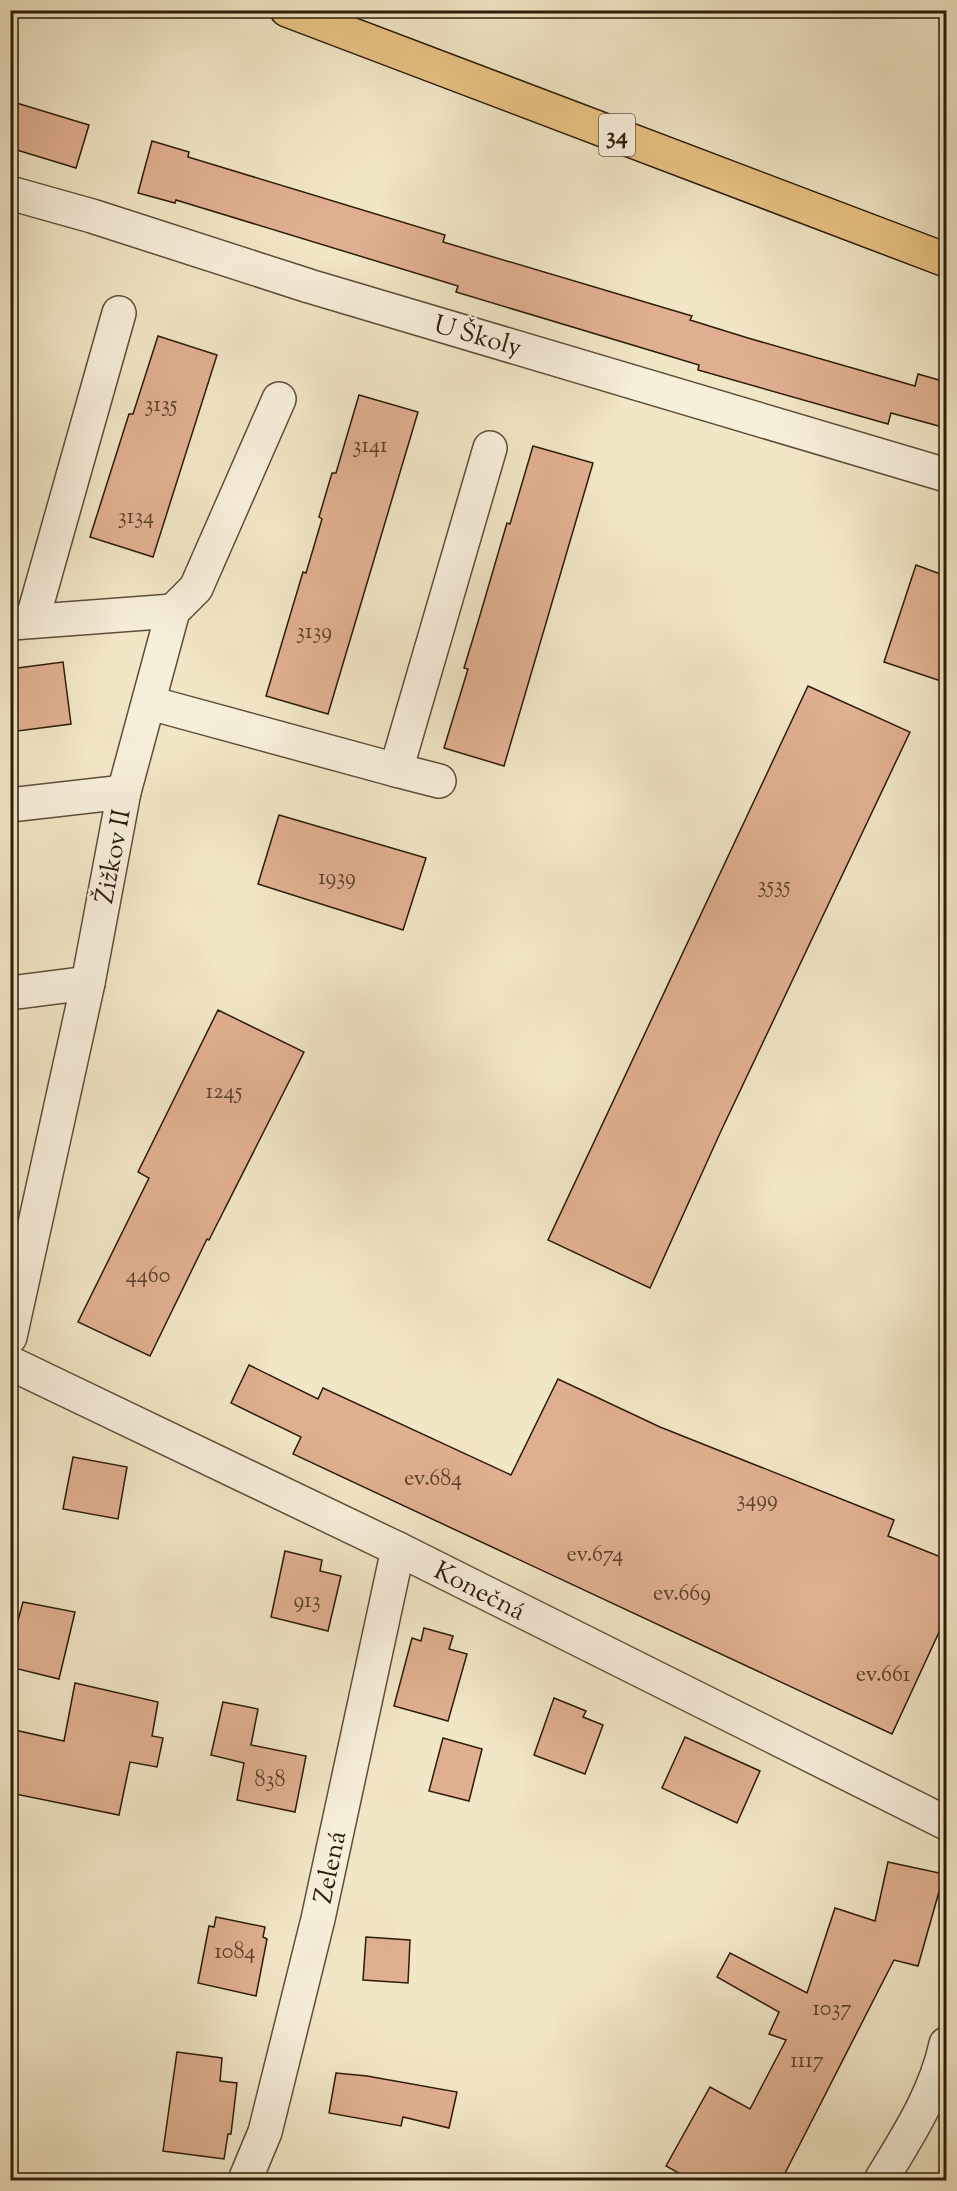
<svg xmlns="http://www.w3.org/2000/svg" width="957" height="2191" viewBox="0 0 957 2191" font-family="'Sorts Mill Goudy',serif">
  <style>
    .building { fill: #e0af91; stroke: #2d1c08; stroke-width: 1.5 }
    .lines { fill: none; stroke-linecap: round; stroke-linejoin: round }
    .minor-casing { stroke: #5e4e38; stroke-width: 36 }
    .primary-casing { stroke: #2d1c08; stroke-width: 36 }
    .minor { stroke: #f6efda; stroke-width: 33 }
    .primary { stroke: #e8c383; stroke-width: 33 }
    .labels { text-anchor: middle; stroke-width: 4.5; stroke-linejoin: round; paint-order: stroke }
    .number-label { font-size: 22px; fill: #5a412a }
    .shield { fill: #f6efda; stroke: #695b47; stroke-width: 1.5 }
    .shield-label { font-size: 24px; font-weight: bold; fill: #2d1c08 }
    .street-label { font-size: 26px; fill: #2d1c08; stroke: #f6efda }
  </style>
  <rect width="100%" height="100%" fill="#f1e6c6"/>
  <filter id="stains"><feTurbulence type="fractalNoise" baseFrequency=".00333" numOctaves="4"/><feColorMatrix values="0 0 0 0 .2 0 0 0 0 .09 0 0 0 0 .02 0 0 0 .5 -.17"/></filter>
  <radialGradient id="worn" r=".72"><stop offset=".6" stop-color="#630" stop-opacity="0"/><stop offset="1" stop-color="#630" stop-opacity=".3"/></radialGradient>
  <!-- building -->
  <g class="building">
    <path d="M10,101L89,125L76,168L10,148Z"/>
    <path d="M152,141L189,152L188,157L445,235L443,242L692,316L690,320L748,338L915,386L918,374L946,382V428L891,413L888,424L698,370L699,365L659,353L456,292L458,286L176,200L175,203L138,193Z"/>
    <path d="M158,336L217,355L153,557L90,537L129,414H133Z"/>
    <path d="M359,395L418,412L328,714L266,696L303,572L306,573L322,519L319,517L332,473H336Z"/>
    <path d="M533,446L593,463L504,766L444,748L468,669L464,668L478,622L507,523L510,524Z"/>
    <path d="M916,565L946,576V664L941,681L884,662Z"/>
    <path d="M63,662L71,724L10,732V669Z"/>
    <path d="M808,686L910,732L721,1131L650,1288L548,1240Z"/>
    <path d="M279,815L426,858L403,930L258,884Z"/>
    <path d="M218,1010L304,1052L209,1240L207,1239L150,1356L78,1322L149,1178L138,1172Z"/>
    <path d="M249,1365L318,1399L323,1388L511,1475L558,1379L660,1427L894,1520L888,1536L946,1559V1617L892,1734L293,1454L301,1437L231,1403Z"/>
    <path d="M73,1457L127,1467L118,1519L63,1509Z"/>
    <path d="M285,1551L322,1560L320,1571L341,1576L328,1631L271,1617Z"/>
    <path d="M23,1602L75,1612L59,1679L10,1667V1649Z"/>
    <path d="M424,1628L453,1636L449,1649L467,1654L448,1721L394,1706L412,1638L421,1641Z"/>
    <path d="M75,1683L158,1702L152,1736L163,1738L157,1767L130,1762L119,1815L10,1793V1729L64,1741Z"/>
    <path d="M554,1698L586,1711L583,1717L603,1725L585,1774L534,1755Z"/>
    <path d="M223,1702L258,1709L251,1745L306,1756L295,1812L237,1800L244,1763L211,1755Z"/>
    <path d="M685,1737L760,1771L737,1823L662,1788Z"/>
    <path d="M443,1738L482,1749L469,1801L429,1791Z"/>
    <path d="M888,1862L944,1874L918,1966L894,1960L781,2181H693L666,2166L710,2087L750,2109L786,2040L769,2034L779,2012L717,1977L730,1953L807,1993L835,1908L875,1921Z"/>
    <path d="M216,1917L265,1927L263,1937L267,1939L256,1996L198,1983L209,1926L214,1927Z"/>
    <path d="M366,1937L410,1940L408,1983L363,1980Z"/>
    <path d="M177,2052L222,2058L220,2081L237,2083L231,2134H228L224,2159L163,2151Z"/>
    <path d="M336,2073L367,2076L457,2092L449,2128L403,2117L401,2126L329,2113Z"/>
  </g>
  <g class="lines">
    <defs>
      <g id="minor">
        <path d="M10,193L92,216L309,286L946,475"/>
        <path d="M32,621L119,313"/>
        <path d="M12,623L173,611"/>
        <path d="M150,703L396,770L490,448"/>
        <path d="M396,770L439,781"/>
        <path d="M10,805L124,792"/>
        <path d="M10,993L88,983"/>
        <path d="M10,1337L88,983L124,792L173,611L196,588L279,399"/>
        <path d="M10,1363L398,1549L946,1823"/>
        <path d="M245,2180L265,2132L318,1919L398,1549"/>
        <path d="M881,2180C907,2137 935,2095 946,2044"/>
      </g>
      <path id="primary" d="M287,10L946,260"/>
    </defs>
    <!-- minor casing -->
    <use href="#minor" class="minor-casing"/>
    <!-- primary casing -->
    <use href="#primary" class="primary-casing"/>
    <!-- minor -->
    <use href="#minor" class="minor"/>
    <!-- primary -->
    <use href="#primary" class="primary"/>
  </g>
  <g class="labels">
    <!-- number labels -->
    <g class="number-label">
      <text x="161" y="411">3135</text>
      <text x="370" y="452">3141</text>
      <text x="136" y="523">3134</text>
      <text x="314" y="638">3139</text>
      <text x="337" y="884">1939</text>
      <text x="774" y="892">3535</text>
      <text x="224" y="1098">1245</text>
      <text x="148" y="1282">4460</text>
      <text x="433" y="1485">ev.684</text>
      <text x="757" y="1506">3499</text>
      <text x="595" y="1561">ev.674</text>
      <text x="682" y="1600">ev.669</text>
      <text x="307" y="1607">913</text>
      <text x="883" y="1681">ev.661</text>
      <text x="270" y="1786">838</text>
      <text x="235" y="1958">1084</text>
      <text x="832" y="2015">1037</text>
      <text x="807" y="2067">1117</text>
    </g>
    <!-- shield labels -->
    <rect class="shield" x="599" y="114" width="36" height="42" rx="4.5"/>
    <g class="shield-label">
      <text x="617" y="143">34</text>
    </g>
    <!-- street labels -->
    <g class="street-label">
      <text transform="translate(478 335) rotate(16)" y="9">U Školy</text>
      <text transform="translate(112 856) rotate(-79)" y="9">Žižkov II</text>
      <text transform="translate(480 1590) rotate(27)" y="9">Konečná</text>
      <text transform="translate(329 1867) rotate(-78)" y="9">Zelená</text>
    </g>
  </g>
  <!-- margin -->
  <rect width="957" height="2191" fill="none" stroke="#f1e6c6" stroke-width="36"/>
  <rect x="12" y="12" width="933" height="2167" fill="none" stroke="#2d1c08" stroke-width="3"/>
  <rect x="18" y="18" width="921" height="2155" fill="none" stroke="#2d1c08" stroke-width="1.5"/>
  <rect width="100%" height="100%" filter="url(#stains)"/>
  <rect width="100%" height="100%" fill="url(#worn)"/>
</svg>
